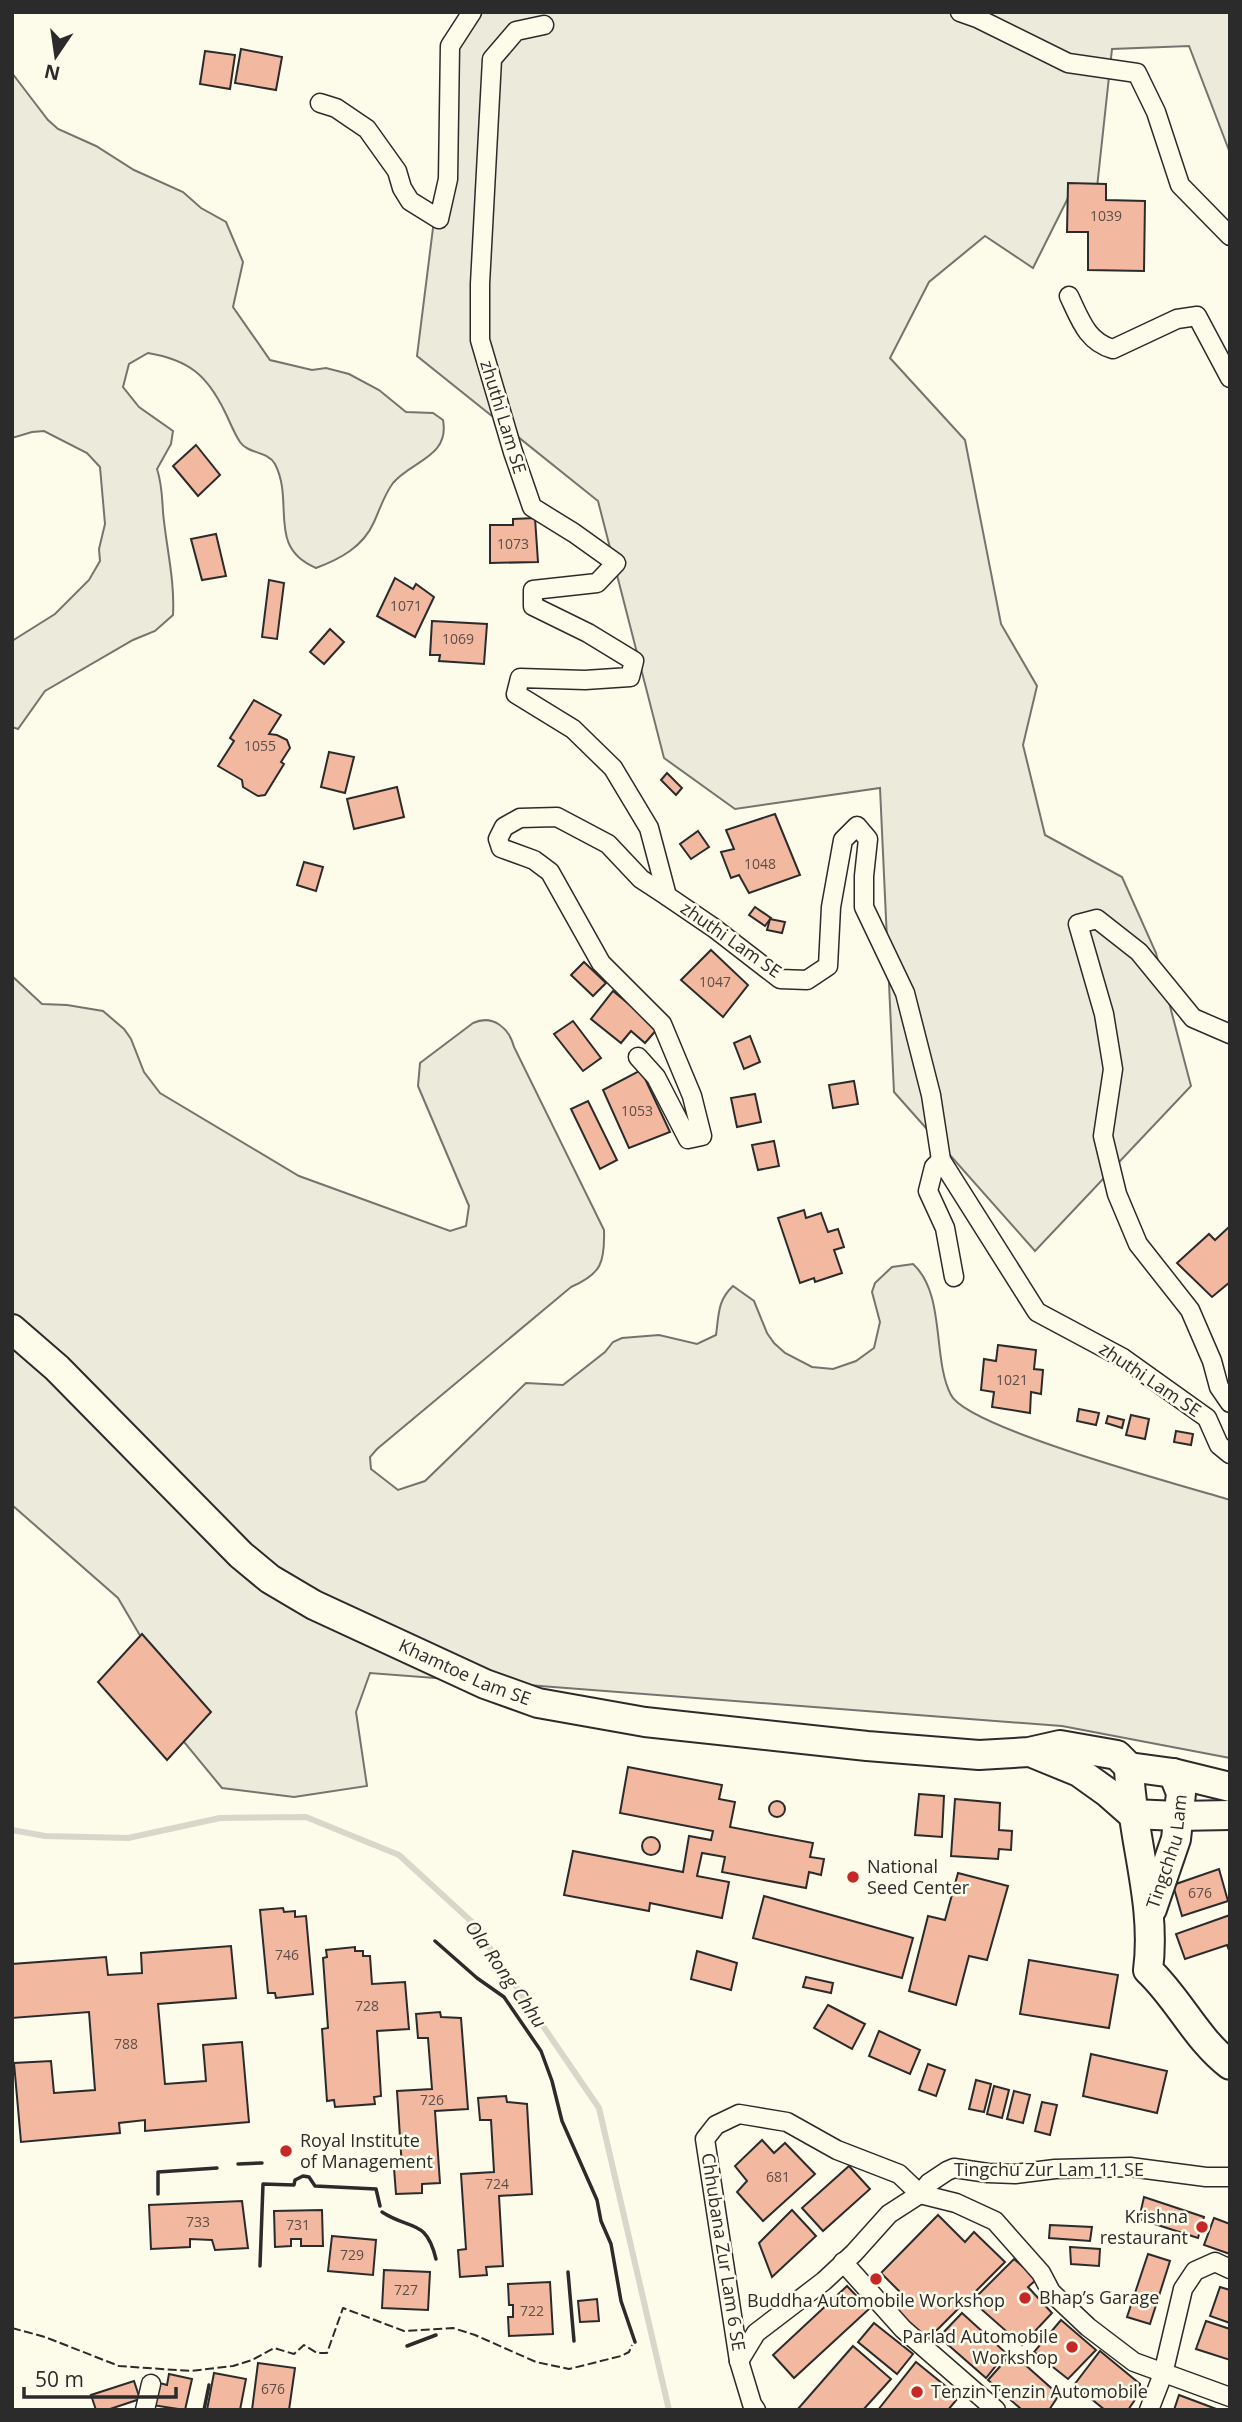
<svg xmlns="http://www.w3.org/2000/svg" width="1242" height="2422" viewBox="0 0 1242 2422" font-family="'Open Sans',sans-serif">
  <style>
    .green { fill: #ecebdb; stroke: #74746e; stroke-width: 2 }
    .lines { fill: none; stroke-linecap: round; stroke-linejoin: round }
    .stream { stroke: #d8d7c9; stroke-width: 6 }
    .building { fill: #f2b8a0; stroke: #2b2b2b; stroke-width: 2 }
    .street-casing { stroke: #2b2b2b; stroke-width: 21 }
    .primary-casing { stroke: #2b2b2b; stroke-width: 32 }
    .street { stroke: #fdfbea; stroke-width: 18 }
    .primary { stroke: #fdfbea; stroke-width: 28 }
    .fence { stroke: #2b2b2b; stroke-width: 2; stroke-dasharray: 9 3.5; stroke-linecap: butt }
    .wall { stroke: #2b2b2b; stroke-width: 3.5 }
    .poi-dot { fill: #c62828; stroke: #fdfbea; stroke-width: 2.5 }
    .labels { text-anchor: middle; stroke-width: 5; stroke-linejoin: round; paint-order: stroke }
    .number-label { font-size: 14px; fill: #5d4e48 }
    .street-label { font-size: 18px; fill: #2b2b2b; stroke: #fdfbea }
    .poi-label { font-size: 18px; fill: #2b2b2b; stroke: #fdfbea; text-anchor: start }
    .water-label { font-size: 19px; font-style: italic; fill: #2b2b2b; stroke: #fdfbea }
  </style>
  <rect width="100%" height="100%" fill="#fdfbea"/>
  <!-- green -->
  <g class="green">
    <path d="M460,12H1230V153L1189,46L1112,49L1095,206L1072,190L1033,268L985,236L929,282L890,358L965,440L1001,624L1037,686L1023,745L1045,835L1122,877L1156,953L1191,1086L1035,1251L894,1092L880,788L735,809L664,758L598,501L417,356Z"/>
    <path d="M12,73L48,120L58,129L96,146L134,170L183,192L201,208L226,222L243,262L233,307L270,360L312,370L326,368L349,374L379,390L406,412L433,413L443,420C450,457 411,461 393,483C384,495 380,509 374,522C363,547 340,559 316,568C266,547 295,503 275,464C268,451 248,454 240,442C234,433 230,422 225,412C207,375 189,360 148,353L129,364L123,387L139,407L173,431L171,444L157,469C162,484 162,496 163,512C166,546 175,580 173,615L155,631L133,640L45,691L18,729L12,727V641L55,614L89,580L100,561L99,549L105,524L100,467L87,453L44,431L32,432L12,438Z"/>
    <path d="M12,976L42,1004L67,1005L103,1011L124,1029L131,1039L144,1072L160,1093L299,1176L450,1231L466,1226L469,1206L418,1086L420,1063L473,1023C493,1014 509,1028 514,1047L604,1230C605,1263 601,1274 571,1287L377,1449L370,1457L371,1469L398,1490L425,1481L526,1383L563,1385L605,1352L613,1342L622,1338L659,1335L697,1344L716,1335C719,1315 717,1301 733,1286L754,1301L767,1333L774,1343L785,1353L812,1367L833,1369L856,1361L874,1348L880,1322L872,1292L875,1283L892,1267L913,1264C946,1294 932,1359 951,1395C967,1428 1184,1486 1230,1500V1758L1062,1726L370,1673L356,1712L367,1786L294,1797L222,1788L147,1697L152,1656L118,1598L12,1505Z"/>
  </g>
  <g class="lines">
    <!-- stream -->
    <path class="stream" d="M12,1830L45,1836L128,1838L220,1818L306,1817L399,1855L472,1922L599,2108L669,2410"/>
  </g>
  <!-- building -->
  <g class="building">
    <path d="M241,49L282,57L276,90L235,83Z"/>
    <path d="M205,51L235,55L230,89L200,84Z"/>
    <path d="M1068,183L1106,184V200L1145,201L1144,271L1088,270V232H1067Z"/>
    <path d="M196,445L220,475L198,496L173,466Z"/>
    <path d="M535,518L538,562L490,563V525H513V519Z"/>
    <path d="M216,534L226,576L202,580L191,539Z"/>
    <path d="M395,578L413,589L416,584L434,597L415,637L377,616Z"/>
    <path d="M269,580L284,583L277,639L262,637Z"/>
    <path d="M432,621L487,624L484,664L439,661L440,655H430Z"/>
    <path d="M330,629L344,642L324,664L310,652Z"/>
    <path d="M254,700L281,715L269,734L277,735L287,740L290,748L281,762L284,764L265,795L258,796L243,787L242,780L218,766L234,741L230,738Z"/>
    <path d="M329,752L354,757L345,793L321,787Z"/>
    <path d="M667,773L682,788L676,795L661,780Z"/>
    <path d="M397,787L404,817L354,829L347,799Z"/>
    <path d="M775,814L800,875L749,893L739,875L731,878L721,852L734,849L726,830Z"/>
    <path d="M698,831L709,847L691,859L680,844Z"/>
    <path d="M304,862L323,867L316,891L297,885Z"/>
    <path d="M755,907L771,918L765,926L749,915Z"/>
    <path d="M770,919L785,922L782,933L767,930Z"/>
    <path d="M711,950L748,985L723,1017L681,980Z"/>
    <path d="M584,962L606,983L593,996L571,975Z"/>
    <path d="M613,991L658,1028L645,1043L631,1031L621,1043L591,1019Z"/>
    <path d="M573,1021L601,1058L583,1071L554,1034Z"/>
    <path d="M750,1036L760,1062L744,1069L734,1043Z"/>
    <path d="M641,1070L670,1132L629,1148L603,1090Z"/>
    <path d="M854,1081L858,1104L833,1108L829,1085Z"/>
    <path d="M755,1094L761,1122L737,1127L731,1098Z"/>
    <path d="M588,1101L617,1160L600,1169L571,1109Z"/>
    <path d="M774,1141L779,1166L758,1170L752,1145Z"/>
    <path d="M804,1210L806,1218L821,1213L828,1232L838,1229L844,1247L834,1250L842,1273L815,1282L814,1278L800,1283L778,1218Z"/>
    <path d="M1230,1226V1282L1212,1297L1177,1263L1209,1234L1215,1240Z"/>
    <path d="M998,1345L1036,1350L1034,1369L1043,1370L1041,1394L1031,1392L1030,1413L992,1407L994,1392L981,1390L984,1359L996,1361Z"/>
    <path d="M1079,1409L1099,1413L1096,1425L1077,1421Z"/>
    <path d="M1131,1415L1149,1419L1145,1439L1126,1435Z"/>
    <path d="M1108,1416L1124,1420L1122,1428L1106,1423Z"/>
    <path d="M1176,1431L1193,1434L1191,1445L1174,1442Z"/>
    <path d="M142,1634L211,1712L167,1760L98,1682Z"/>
    <path d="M628,1767L722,1785L719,1799L735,1802L730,1827L813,1843L810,1857L824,1859L821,1875L809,1872L806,1888L722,1872L725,1857L702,1853L697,1876L729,1882L722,1918L650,1903L649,1911L564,1895L573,1851L683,1872L689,1836L711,1840L713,1831L620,1813Z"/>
    <path d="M919,1794L944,1796L942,1837L915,1835Z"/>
    <path d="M955,1799L1000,1803L999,1830L1012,1831L1011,1850L999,1849L998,1859L951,1856Z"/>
    <circle cx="777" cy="1809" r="8"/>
    <circle cx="651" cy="1846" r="9"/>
    <path d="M1219,1869L1228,1901L1182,1916L1173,1885Z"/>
    <path d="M958,1873L1008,1886L987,1960L969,1956L956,2005L909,1991L928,1916L945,1920Z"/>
    <path d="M764,1896L913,1938L902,1978L753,1938Z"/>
    <path d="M283,1908L284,1912L295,1911V1917L306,1916L313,1994L276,1998L275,1993H268L260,1910Z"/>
    <path d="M1230,1915V1953L1227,1945L1185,1959L1176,1934Z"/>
    <path d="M231,1946L236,1998L158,2004L165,2084L206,2081L203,2045L242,2042L249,2122L145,2131V2120L119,2123L120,2133L21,2142L14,2063L51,2061L54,2093L95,2090L89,2012L12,2018V1964L106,1957L108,1975L142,1973L141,1953Z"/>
    <path d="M355,1947V1951H363V1956H370L372,1984L405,1982L409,2029L377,2031L381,2096L374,2097L375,2104L335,2107L334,2100L327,2101L322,2029L328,2028L323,1958L327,1957L326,1950Z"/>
    <path d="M697,1951L737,1963L731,1990L691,1979Z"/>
    <path d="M1029,1960L1118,1975L1109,2028L1020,2014Z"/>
    <path d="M806,1977L833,1983L831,1993L803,1987Z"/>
    <path d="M828,2005L865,2024L852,2049L814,2028Z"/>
    <path d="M440,2012L441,2017L461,2018L468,2109L435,2111L440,2183L422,2184V2193L396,2194L394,2168H402L397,2091L432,2089L428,2038H418L416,2014Z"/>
    <path d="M879,2031L920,2050L910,2074L869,2056Z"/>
    <path d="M1091,2054L1167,2071L1157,2113L1083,2096Z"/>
    <path d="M928,2064L945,2070L936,2096L919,2090Z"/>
    <path d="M976,2080L991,2084L984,2112L969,2109Z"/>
    <path d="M994,2086L1009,2090L1002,2118L987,2114Z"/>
    <path d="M1014,2091L1030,2095L1023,2123L1007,2119Z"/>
    <path d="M506,2096L507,2102L527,2104L532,2194L499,2196L503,2266L486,2267L487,2275L460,2277L458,2250L466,2249L461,2174L494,2172L491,2120H480L478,2098Z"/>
    <path d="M1042,2102L1057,2105L1050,2135L1035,2131Z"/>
    <path d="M762,2140L774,2153L785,2143L815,2174L763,2221L737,2192L747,2181L735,2166Z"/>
    <path d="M849,2166L870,2189L823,2231L802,2208Z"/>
    <path d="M1144,2197L1204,2217L1198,2238L1139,2219Z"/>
    <path d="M242,2201L248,2248L215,2250L212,2240L190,2239V2247L151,2249L149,2205Z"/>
    <path d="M322,2210L323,2246H301V2239H291V2246L275,2247L274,2211Z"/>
    <path d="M792,2210L816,2236L772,2277L759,2243Z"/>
    <path d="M938,2215L965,2242L974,2232L1005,2262L926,2341L893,2307L904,2296L881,2273Z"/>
    <path d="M1214,2218L1230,2224V2254L1204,2245Z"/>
    <path d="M1050,2225L1092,2227L1090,2241L1049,2238Z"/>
    <path d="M332,2236L376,2240L373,2275L328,2271Z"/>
    <path d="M1070,2247L1100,2249L1099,2266L1071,2264Z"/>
    <path d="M1148,2254L1170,2261L1150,2324L1127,2317Z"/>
    <path d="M1014,2259L1037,2279L1028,2287L1052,2313L1022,2345L972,2301Z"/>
    <path d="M384,2270L430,2272L428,2310L382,2308Z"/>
    <path d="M550,2282L553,2334L509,2336L508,2317H513V2305H509L508,2284Z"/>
    <path d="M847,2286L869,2309L794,2378L773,2355Z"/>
    <path d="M1220,2287L1230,2290V2323L1210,2316Z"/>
    <path d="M597,2299L599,2321L580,2322L578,2301Z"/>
    <path d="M962,2313L1006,2353L986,2378L939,2337Z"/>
    <path d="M1061,2320L1096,2350L1068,2379L1034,2352Z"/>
    <path d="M1206,2321L1230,2329V2360L1196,2349Z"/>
    <path d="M874,2323L913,2354L897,2374L858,2342Z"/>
    <path d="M853,2346L891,2379L863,2410H797Z"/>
    <path d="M1100,2351L1140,2384L1139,2394L1128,2410H1105L1074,2385Z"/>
    <path d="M1012,2353L1059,2395L1049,2410H1022L988,2380Z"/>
    <path d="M916,2362L959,2397L948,2410H878Z"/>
    <path d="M258,2363L295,2368L289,2410H252Z"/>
    <path d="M214,2373L246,2379L240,2410H207Z"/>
    <path d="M169,2374L192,2379L185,2410L152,2405L156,2382L167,2385Z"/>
    <path d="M134,2381L140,2399L107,2410H96L91,2395Z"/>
    <path d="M1179,2395L1219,2410H1174Z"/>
  </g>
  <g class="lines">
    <defs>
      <g id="street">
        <path d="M960,12L977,18L1068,63L1137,73L1156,112L1180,185L1230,236"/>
        <path d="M544,25L516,31L492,59L480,284V340L513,452L532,507L574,533L616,563L597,583L533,590V606L588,633L634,661L630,677L585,680L520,678L516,694L573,729L613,768L649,828L667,896L714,928L780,979L807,980L828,966L831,907L843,840L857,826L868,839L864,876V907L905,993L931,1095L941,1160L1037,1312L1123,1358L1207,1418L1219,1445L1230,1454"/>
        <path d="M320,103L336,108L367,129L397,171L402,188L410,201L439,219L448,179L450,46L472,12"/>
        <path d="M1069,296C1080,319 1087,342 1113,349L1177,319L1197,316L1230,378"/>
        <path d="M1230,1034L1193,1018L1139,952L1097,919L1078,924L1104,1014L1113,1069L1103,1136L1117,1194L1138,1244L1190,1310L1212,1361L1219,1387L1230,1403"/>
        <path d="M638,1057L656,1077L688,1139L702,1136L692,1096L662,1024L601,963L550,872L534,860L501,848L498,839L504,827L520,818L557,817L608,844L641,879L667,896"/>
        <path d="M941,1160L934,1167L928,1191L945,1228L954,1277"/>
        <path d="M843,2262L903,2329L996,2410"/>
        <path d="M739,2361L756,2333L824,2281L854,2253L889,2214L920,2194L929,2183L947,2171L954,2168L988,2173L1015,2174L1055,2169L1130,2167L1206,2177H1230"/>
        <path d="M145,2410L151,2384"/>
        <path d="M756,2410L752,2404L739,2361L705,2139L716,2125L739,2114L787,2122L837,2150L899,2174L920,2194L956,2203L995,2221L1041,2273L1051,2292L1088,2327L1134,2362L1230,2397"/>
        <path d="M1149,2410L1163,2374L1183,2289L1195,2271L1215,2262L1230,2269"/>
      </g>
      <g id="primary">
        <path id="s1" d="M12,1329L57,1368L241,1555L270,1579L314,1605L485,1684L538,1703L645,1722L867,1746L979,1755L1029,1752L1060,1745L1117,1755L1129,1767"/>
        <path d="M1035,1754L1079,1772L1107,1792L1132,1814L1178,1816L1230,1815"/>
        <path d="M1129,1767C1131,1836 1157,1902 1148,1970C1179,1999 1196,2039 1230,2065"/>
        <path d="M1129,1767L1173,1773L1230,1787"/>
        <path id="s2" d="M1152,1909L1176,1839L1181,1793L1173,1773"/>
      </g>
    </defs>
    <!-- street casing -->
    <use href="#street" class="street-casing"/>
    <!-- primary casing -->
    <use href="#primary" class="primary-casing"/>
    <!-- street -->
    <use href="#street" class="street"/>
    <!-- primary -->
    <use href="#primary" class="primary"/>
    <!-- fence -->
    <path class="fence" d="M12,2328L45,2337L119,2366L133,2367L191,2371L233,2366L252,2360L274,2348L294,2354L304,2345L317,2353H327L343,2308L404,2331L453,2328L475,2335L536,2362L569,2369L621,2356L629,2352L632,2345"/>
    <!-- wall -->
    <g class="wall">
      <path d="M435,1941L477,1978L504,1997L541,2051L552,2081L562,2121L597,2200L601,2221L611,2244L621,2301L635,2342"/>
      <path d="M238,2164L262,2163"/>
      <path d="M158,2194V2172L217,2168"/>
      <path d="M382,2212C411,2231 426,2218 436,2259"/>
      <path d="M260,2266L263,2184L294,2185L295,2180L303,2176L309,2177L315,2186L376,2189L380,2206"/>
      <path d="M568,2272L574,2341"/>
      <path d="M407,2346L436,2335"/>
      <path d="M204,2410L209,2385"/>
    </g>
  </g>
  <!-- markers -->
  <g class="poi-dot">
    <circle cx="853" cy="1877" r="7"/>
    <circle cx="286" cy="2151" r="7"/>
    <circle cx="1202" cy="2227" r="7"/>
    <circle cx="876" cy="2279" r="7"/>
    <circle cx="1025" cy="2298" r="7"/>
    <circle cx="1072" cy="2347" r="7"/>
    <circle cx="917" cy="2392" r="7"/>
  </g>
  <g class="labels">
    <!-- number labels -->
    <g class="number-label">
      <text x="1106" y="221">1039</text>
      <text x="513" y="549">1073</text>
      <text x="406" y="611">1071</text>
      <text x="458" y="644">1069</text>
      <text x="260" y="751">1055</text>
      <text x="760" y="869">1048</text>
      <text x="715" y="987">1047</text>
      <text x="637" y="1116">1053</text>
      <text x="1012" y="1385">1021</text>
      <text x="1200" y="1898">676</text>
      <text x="287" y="1960">746</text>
      <text x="367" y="2011">728</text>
      <text x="126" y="2049">788</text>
      <text x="432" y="2105">726</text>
      <text x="778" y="2182">681</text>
      <text x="497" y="2189">724</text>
      <text x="198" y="2227">733</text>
      <text x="298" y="2230">731</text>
      <text x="352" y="2260">729</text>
      <text x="406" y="2295">727</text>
      <text x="532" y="2316">722</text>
      <text x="273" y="2394">676</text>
    </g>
    <!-- street labels -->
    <g class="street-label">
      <text transform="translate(503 417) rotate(73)" y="6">zhuthi Lam SE</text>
      <text transform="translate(731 940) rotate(35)" y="6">zhuthi Lam SE</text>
      <text transform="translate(1150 1380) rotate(34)" y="6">zhuthi Lam SE</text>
      <text dy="6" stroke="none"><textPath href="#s1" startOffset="576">Khamtoe Lam SE</textPath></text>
      <text dy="6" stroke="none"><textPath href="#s2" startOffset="60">Tingchhu Lam</textPath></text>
      <text x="1049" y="2176">Tingchu Zur Lam 11 SE</text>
      <text transform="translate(723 2252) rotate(81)" y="6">Chhubana Zur Lam 6 SE</text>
    </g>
    <!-- poi labels -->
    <g class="poi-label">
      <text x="867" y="1873">National<tspan x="867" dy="21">Seed Center</tspan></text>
      <text x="300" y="2147">Royal Institute<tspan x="300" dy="21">of Management</tspan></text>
      <text x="1188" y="2223" text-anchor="end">Krishna<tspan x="1188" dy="21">restaurant</tspan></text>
      <text x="1039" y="2304">Bhap’s Garage</text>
      <text x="876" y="2307" text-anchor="middle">Buddha Automobile Workshop</text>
      <text x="1058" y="2343" text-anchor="end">Parlad Automobile<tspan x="1058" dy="21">Workshop</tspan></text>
      <text x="931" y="2398">Tenzin Tenzin Automobile</text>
    </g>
    <!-- water labels -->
    <g class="water-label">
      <text transform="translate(506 1974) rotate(55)" y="7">Ola Rong Chhu</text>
    </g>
  </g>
  <!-- border -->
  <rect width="1242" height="2422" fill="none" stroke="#2b2b2b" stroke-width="28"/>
  <!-- north arrow -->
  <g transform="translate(56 56) rotate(193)" stroke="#fdfbea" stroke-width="5" paint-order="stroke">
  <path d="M0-5L12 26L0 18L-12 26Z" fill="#2b2b2b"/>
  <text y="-10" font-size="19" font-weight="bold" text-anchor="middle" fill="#2b2b2b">N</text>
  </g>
  <!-- scale -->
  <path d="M24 2387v10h152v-10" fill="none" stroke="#2b2b2b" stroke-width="3.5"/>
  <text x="35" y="2387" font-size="21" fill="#2b2b2b" stroke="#fdfbea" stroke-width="5" paint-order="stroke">50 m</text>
</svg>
